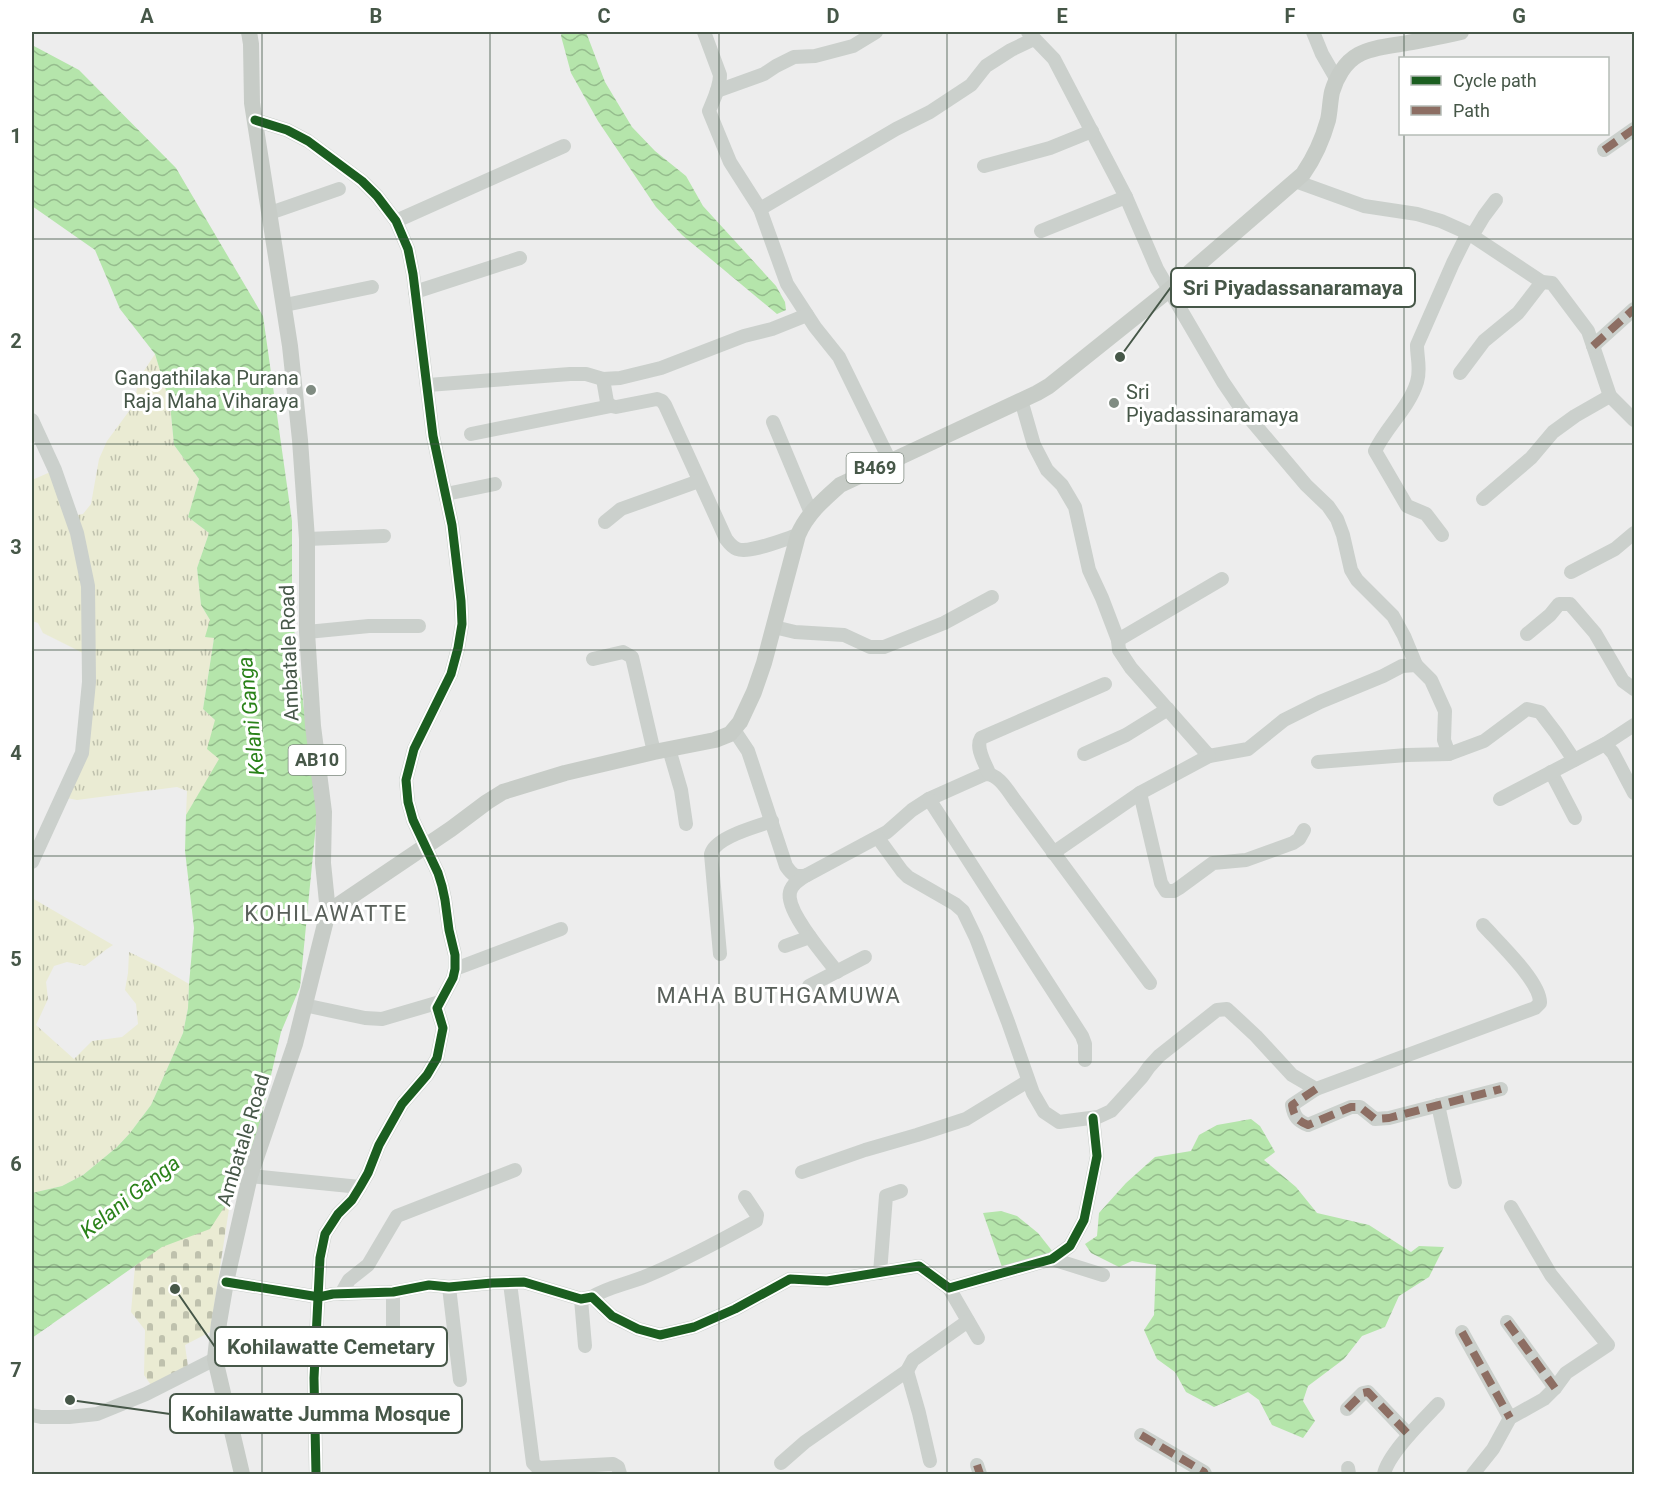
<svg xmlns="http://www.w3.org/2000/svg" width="1666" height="1506" viewBox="0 0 1666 1506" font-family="Roboto,sans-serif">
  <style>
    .grass { fill: url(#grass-tufts) }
    .cemetery { fill: url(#cemetery-stones) }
    .water { fill: url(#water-waves) }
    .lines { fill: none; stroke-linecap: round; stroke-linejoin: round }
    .minor { stroke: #cbd0cc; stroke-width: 14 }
    .major { stroke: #c7ccc7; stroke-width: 16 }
    .quiet { stroke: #8d6e63; stroke-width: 8; stroke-dasharray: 15 8; stroke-linecap: butt }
    .cycleway-casing { stroke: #fff; stroke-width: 13 }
    .cycleway { stroke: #1b5e20; stroke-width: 9 }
    .grid { fill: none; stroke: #465748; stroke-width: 1.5; stroke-opacity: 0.55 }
    .poi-dot { fill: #808c82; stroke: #fff; stroke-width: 2 }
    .labels { text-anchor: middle; stroke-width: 6; stroke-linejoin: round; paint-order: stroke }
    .shield { fill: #fff; stroke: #7e897f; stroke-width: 1.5 }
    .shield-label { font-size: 18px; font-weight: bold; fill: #465748 }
    .poi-label { font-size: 20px; fill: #465748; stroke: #fff; text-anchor: end }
    .street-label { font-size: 20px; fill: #465748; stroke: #fff }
    .water-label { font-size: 21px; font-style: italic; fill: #2a8219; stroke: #fff }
    .quarter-label { font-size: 22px; letter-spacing: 1.5px; fill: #59605a; stroke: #fff }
    .leader { fill: none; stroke: #465748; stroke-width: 2 }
    .callout-dot { fill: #465748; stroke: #fff; stroke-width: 2 }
    .callout { fill: #fff; stroke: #465748; stroke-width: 2 }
    .callout-label { font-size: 21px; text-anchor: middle; font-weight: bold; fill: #465748 }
    .neatline { fill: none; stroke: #465748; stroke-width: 2 }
    .grid-label { font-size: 20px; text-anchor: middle; font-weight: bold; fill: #465748 }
  </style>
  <defs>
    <pattern id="grass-tufts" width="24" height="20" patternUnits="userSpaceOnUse" patternTransform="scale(1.5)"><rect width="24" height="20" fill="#eaebd3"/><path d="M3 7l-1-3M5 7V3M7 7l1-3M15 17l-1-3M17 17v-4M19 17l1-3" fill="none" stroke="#bfc1ad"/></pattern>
    <pattern id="cemetery-stones" width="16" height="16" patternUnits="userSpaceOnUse" patternTransform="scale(1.5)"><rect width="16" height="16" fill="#eaebd3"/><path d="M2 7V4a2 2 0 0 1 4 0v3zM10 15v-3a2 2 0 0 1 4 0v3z" fill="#bfc1ad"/></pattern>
    <pattern id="water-waves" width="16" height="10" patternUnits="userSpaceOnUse" patternTransform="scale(1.5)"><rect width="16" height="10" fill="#b5e5ab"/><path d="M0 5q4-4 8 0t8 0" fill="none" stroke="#95bc8d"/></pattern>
  </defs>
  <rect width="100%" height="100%" fill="#ededed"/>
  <!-- grass -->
  <g class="grass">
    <path d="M155,354L170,404L174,445L199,479L188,517L209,533L197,568L201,605L210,620L214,638L203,709L215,720L220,759L186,815L187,791L177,787L77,800L62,797L82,753L89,656L43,633L38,623L32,621V480L55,470L71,516L83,514L91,504L99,459L107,441L135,403L138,380Z"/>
    <path d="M32,898L113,945C103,951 95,959 85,966L67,962L54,966L46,982L48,999L36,1025L74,1059L92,1041L122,1037L138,1024L136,1004L125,990L128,973L129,952L160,967L189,984L188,1008L183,1033L151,1105L130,1133L117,1147L83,1175L62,1186L32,1193Z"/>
  </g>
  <!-- cemetery -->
  <path class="cemetery" d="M229,1201V1209L210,1332L185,1345L188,1367L151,1385L144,1375L145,1330L131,1312L135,1266L159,1245L206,1227Z"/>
  <!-- water -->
  <g class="water">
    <path d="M562,32H586L605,82L632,127L655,151L686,176L703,206L776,286L785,302L786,310L777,314L682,235L656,207L598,121L571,73L561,36Z"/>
    <path d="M32,45L79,70L176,168L263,316L292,521V612L317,814L300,987L281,1032L256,1140L240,1183L210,1229L162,1247L32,1338V1193L62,1186L83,1175L117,1147L130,1133L151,1105L183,1033L188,1008L189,984L194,928L185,851L186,815L219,759L207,749L215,720L203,709L214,638L205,637L210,620L201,605L197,568L209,533L188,517L199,479L174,445L170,404L155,354L120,309L95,250L32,206Z"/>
    <path d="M1251,1119L1260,1126L1275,1152L1264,1160L1296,1187L1317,1213L1369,1225L1411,1252L1419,1246L1444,1247L1429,1277L1399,1296L1385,1327L1362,1336L1344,1359L1308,1386L1303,1401L1315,1421L1303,1438L1272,1425L1259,1400L1248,1392L1214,1407L1186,1392L1175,1372L1157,1359L1144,1330L1154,1315L1156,1265L1132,1261L1119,1267L1091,1253L1085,1244L1097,1236L1099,1213L1126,1183L1155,1157L1191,1151L1199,1135L1217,1125Z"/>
    <path d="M1001,1211L1017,1216L1038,1233L1053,1252L1037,1259L1002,1267L983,1213Z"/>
  </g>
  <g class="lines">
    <!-- minor -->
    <g class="minor">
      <path d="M704,32L720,75C720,87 714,99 709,111L730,162L760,209L787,284L815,327L839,357L890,461"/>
      <path d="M1028,32L1054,59L1126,197L1157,269L1223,382L1240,407L1306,485L1328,506L1337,519L1343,535L1351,570L1357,580L1393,616L1404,636L1416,665"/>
      <path d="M1313,32L1322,54L1337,80"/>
      <path d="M717,91L764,74L776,66L794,57L815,56L853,46L876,32"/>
      <path d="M255,120L287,130L308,141L362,181L377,196L396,221L408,249L413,274L433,436L452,525L461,601L462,624L458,648L451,674L414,749L406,780L408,802L413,820L438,873L442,886L445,900L449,930L455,955V969L453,978L437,1008L443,1028L437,1058L427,1075L402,1104L379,1145L368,1173L360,1187L352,1200L338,1214L325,1234L320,1258L314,1378L316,1474"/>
      <path d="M1604,150L1634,129"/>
      <path d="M984,166L1050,148L1092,131"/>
      <path d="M1295,181L1364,206L1417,214L1441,221L1468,233L1542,282L1552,283L1588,331L1610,396L1634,420"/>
      <path d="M760,209L896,129L930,112L971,85L986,66L1011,50L1034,39"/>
      <path d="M270,213L339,189"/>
      <path d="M396,221L564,146"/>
      <path d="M1041,231L1126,197"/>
      <path d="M1472,236L1484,216L1496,200"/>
      <path d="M415,292L520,258"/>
      <path d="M285,305L372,287"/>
      <path d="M1593,346L1634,309"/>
      <path d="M1460,373L1484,341L1518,313L1542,282"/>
      <path d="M603,379L607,402L611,406L616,407L657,399L662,401L665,405L726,539C729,543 732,547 737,549C750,554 784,539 798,535"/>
      <path d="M428,385L570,374H586L603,379L620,378L661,368L744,336L772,329L807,315"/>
      <path d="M1021,400L1034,445L1047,470L1062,485L1075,507L1089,570L1102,598L1118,640L1119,650L1131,668L1209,756L1248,749L1284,720L1320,702L1383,676L1402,666L1416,665L1431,680L1445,711L1444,740L1449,754"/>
      <path d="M32,420L55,470L77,533L88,586L89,682L82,753L32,862"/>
      <path d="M773,422L811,513"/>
      <path d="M471,434L611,406"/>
      <path d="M446,494L495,484"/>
      <path d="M1483,499L1531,458L1553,432L1575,416L1610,396"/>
      <path d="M605,522L621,509L699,481"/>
      <path d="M1442,535L1426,514L1407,506L1375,451C1386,427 1409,408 1417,382C1421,369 1417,358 1417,345L1453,263L1468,233"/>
      <path d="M307,539L384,536"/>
      <path d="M1571,572L1615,549L1634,533"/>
      <path d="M774,627L795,632L844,635L870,647H884L944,623L992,597"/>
      <path d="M307,632L369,626H419"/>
      <path d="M1527,634L1550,615L1559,604H1570L1595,633L1623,681L1634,689"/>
      <path d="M1118,640L1222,579"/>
      <path d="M593,659L623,652L632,657L654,752"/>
      <path d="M734,730L748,751L753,766L786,866C792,875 796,878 807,875L887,832L912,810L929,799L985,774C999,773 1009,793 1017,803L1150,983"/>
      <path d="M1605,744L1613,753L1634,793"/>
      <path d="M669,749L681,790L686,824"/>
      <path d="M1084,754L1126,735L1168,709"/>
      <path d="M1318,762L1407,755L1449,754L1484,741L1527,709L1540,712L1556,733L1574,760"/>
      <path d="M1551,772L1575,818"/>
      <path d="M989,773C985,763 975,748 981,738L1105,684"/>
      <path d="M1140,793L1161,883L1166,891H1174L1179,888L1213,863L1246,860L1293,843L1299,839L1304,830"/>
      <path d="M929,799L1082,1036L1085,1044V1060"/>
      <path d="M1500,799L1605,744L1634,725"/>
      <path d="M878,838L902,871L908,877L955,904L963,911L976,938L1008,1022L1033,1093L1044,1112L1059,1122L1098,1117L1111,1111L1142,1077L1149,1067L1159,1056L1217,1010L1227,1009L1256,1036L1292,1075L1316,1089L1535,1008L1540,1003C1541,982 1498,942 1483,925"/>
      <path d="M1053,853L1140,793L1209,756"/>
      <path d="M807,875C800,879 792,884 790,892C785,911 825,956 837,972"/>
      <path d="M785,946L810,937"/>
      <path d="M720,954L711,854C715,837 756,827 772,821"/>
      <path d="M455,969L561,929"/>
      <path d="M809,986L865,957"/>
      <path d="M304,1005L365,1018L382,1019L440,1002"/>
      <path d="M1316,1089L1292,1105C1294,1117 1298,1121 1308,1125L1351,1107H1360L1375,1119L1389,1118L1501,1089"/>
      <path d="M1438,1105L1455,1182"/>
      <path d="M802,1172L865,1150L917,1135L966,1119L1028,1081"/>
      <path d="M250,1176L360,1187"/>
      <path d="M1052,1259L1103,1275"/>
      <path d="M880,1273L886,1196L901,1191"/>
      <path d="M226,1282L319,1297L333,1294L393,1292L429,1285L449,1287L492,1283L524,1282L581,1299L592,1297L612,1316L638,1329L660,1335L694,1327L735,1309L790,1279L827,1281L919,1266L949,1288L1052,1259L1070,1246L1084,1220L1097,1156L1093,1118"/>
      <path d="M510,1283L533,1463L538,1468L613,1464L618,1467L620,1474"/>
      <path d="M449,1287L460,1380"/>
      <path d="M949,1288L978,1338"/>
      <path d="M341,1294L349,1280L368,1265L397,1216L515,1170"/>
      <path d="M592,1297C608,1287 627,1284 644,1277C683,1261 720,1241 756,1221L757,1215L745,1197"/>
      <path d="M581,1299L585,1346"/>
      <path d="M1507,1322L1555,1388"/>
      <path d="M1462,1332L1510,1418"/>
      <path d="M393,1341V1292"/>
      <path d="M907,1371L919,1413L930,1461"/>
      <path d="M1347,1409L1363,1393L1368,1392L1409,1435"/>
      <path d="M32,1415L41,1417H69L97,1414L146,1394L215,1359"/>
      <path d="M1141,1435L1204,1472L1205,1474"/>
      <path d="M781,1463L805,1442L907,1371L913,1360L968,1321"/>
      <path d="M977,1465L980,1474"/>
      <path d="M1348,1468L1349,1474"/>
      <path d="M1384,1474C1388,1454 1423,1420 1438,1404"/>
      <path d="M1473,1474L1493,1449L1510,1418L1544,1399L1555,1388L1566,1373L1608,1345L1551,1275L1511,1207"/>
    </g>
    <!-- major -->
    <g class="major">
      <path d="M328,912L451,829L487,802L503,792L565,773L654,752L715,740L730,734L740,722L754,692L764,663L798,535C807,514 823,500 840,485L1037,393L1049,386L1169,290L1303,174C1314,158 1323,138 1328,120C1330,111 1330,101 1332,92C1336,78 1345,62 1358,55C1372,47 1391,46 1407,43C1425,40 1443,36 1461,32"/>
      <path d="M242,1474L215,1359L219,1323L226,1282L250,1176L295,1044L328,912L323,863L324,812L313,726L307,632V539L300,440L290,346L252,103L251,44L249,32"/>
    </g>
    <!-- quiet -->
    <g class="quiet">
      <path d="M1604,150L1634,129"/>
      <path d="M1593,346L1634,309"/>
      <path d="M1316,1089L1292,1105C1294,1117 1298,1121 1308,1125L1351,1107H1360L1375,1119L1389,1118L1501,1089"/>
      <path d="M1507,1322L1555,1388"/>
      <path d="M1462,1332L1510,1418"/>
      <path d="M1347,1409L1363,1393L1368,1392L1409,1435"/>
      <path d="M1141,1435L1204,1472L1205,1474"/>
      <path d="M977,1465L980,1474"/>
    </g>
    <defs>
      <g id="cycleway">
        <path d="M255,120L287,130L308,141L362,181L377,196L396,221L408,249L413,274L433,436L452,525L461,601L462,624L458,648L451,674L414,749L406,780L408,802L413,820L438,873L442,886L445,900L449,930L455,955V969L453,978L437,1008L443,1028L437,1058L427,1075L402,1104L379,1145L368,1173L360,1187L352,1200L338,1214L325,1234L320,1258L314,1378L316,1474"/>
        <path d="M226,1282L319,1297L333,1294L393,1292L429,1285L449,1287L492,1283L524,1282L581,1299L592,1297L612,1316L638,1329L660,1335L694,1327L735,1309L790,1279L827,1281L919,1266L949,1288L1052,1259L1070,1246L1084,1220L1097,1156L1093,1118"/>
      </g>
    </defs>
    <!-- cycleway casing -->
    <use href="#cycleway" class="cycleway-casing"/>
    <!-- cycleway -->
    <use href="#cycleway" class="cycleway"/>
  </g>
  <!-- grid -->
  <path class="grid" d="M262,32V1474M490,32V1474M719,32V1474M947,32V1474M1176,32V1474M1404,32V58M1404,134V1474M32,239H1634M32,444H1634M32,650H1634M32,856H1634M32,1062H1634M32,1267H1634"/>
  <!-- markers -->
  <g class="poi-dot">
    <circle cx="311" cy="390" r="6"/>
    <circle cx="1114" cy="403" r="6"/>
  </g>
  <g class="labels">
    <!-- shield labels -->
    <g class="shield">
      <rect x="846.5" y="453" width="57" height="30" rx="4.5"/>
      <rect x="288.5" y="745" width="57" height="30" rx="4.5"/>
    </g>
    <g class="shield-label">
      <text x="875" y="474">B469</text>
      <text x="317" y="766">AB10</text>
    </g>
    <!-- poi labels -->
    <g class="poi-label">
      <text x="299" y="385">Gangathilaka Purana<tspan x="299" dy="23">Raja Maha Viharaya</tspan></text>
      <text x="1126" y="399" text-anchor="start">Sri<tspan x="1126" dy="23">Piyadassinaramaya</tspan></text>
    </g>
    <!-- street labels -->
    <g class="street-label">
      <text transform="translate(289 653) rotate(-92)" y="7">Ambatale Road</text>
      <text transform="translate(243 1140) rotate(-73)" y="7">Ambatale Road</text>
    </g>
    <!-- water labels -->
    <g class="water-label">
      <text transform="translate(251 716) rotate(-96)" y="7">Kelani Ganga</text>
      <text transform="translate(130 1197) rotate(-38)" y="7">Kelani Ganga</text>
    </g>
    <!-- quarter labels -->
    <g class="quarter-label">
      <text x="326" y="921">KOHILAWATTE</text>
      <text x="779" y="1003">MAHA BUTHGAMUWA</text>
    </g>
  </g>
  <!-- callouts -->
  <path class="leader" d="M1120 357L1171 287M175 1289L215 1347M70 1400L170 1414"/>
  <g class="callout-dot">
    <circle cx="1120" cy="357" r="6"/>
    <circle cx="175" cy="1289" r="6"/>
    <circle cx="70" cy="1400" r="6"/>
  </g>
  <g class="callout">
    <rect x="1171" y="268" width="244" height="39" rx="6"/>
    <rect x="215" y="1327" width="232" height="39" rx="6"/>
    <rect x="170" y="1394" width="292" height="39" rx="6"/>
  </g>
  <g class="callout-label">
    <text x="1293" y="295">Sri Piyadassanaramaya</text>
    <text x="331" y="1354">Kohilawatte Cemetary</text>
    <text x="316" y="1421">Kohilawatte Jumma Mosque</text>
  </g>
  <!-- border -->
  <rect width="1666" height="1506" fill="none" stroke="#ffffff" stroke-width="66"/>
  <!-- legend -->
  <rect x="1399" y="57" width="210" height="78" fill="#ffffff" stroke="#b5bcb6" stroke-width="1.5"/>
  <rect x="1411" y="76" width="30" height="9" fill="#1b5e20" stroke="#b5bcb6" stroke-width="1.5"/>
  <text x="1453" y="87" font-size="18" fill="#465748">Cycle path</text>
  <rect x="1411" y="106" width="30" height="9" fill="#8d6e63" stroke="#b5bcb6" stroke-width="1.5"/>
  <text x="1453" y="117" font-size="18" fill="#465748">Path</text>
  <rect x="33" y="33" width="1600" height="1440" class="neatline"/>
  <g class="grid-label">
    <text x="147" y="23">A</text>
    <text x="376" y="23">B</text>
    <text x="604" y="23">C</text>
    <text x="833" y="23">D</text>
    <text x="1062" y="23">E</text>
    <text x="1290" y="23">F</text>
    <text x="1519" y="23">G</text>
    <text x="16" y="143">1</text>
    <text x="16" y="348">2</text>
    <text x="16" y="554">3</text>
    <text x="16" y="760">4</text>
    <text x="16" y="966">5</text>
    <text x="16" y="1171">6</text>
    <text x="16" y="1377">7</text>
  </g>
</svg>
